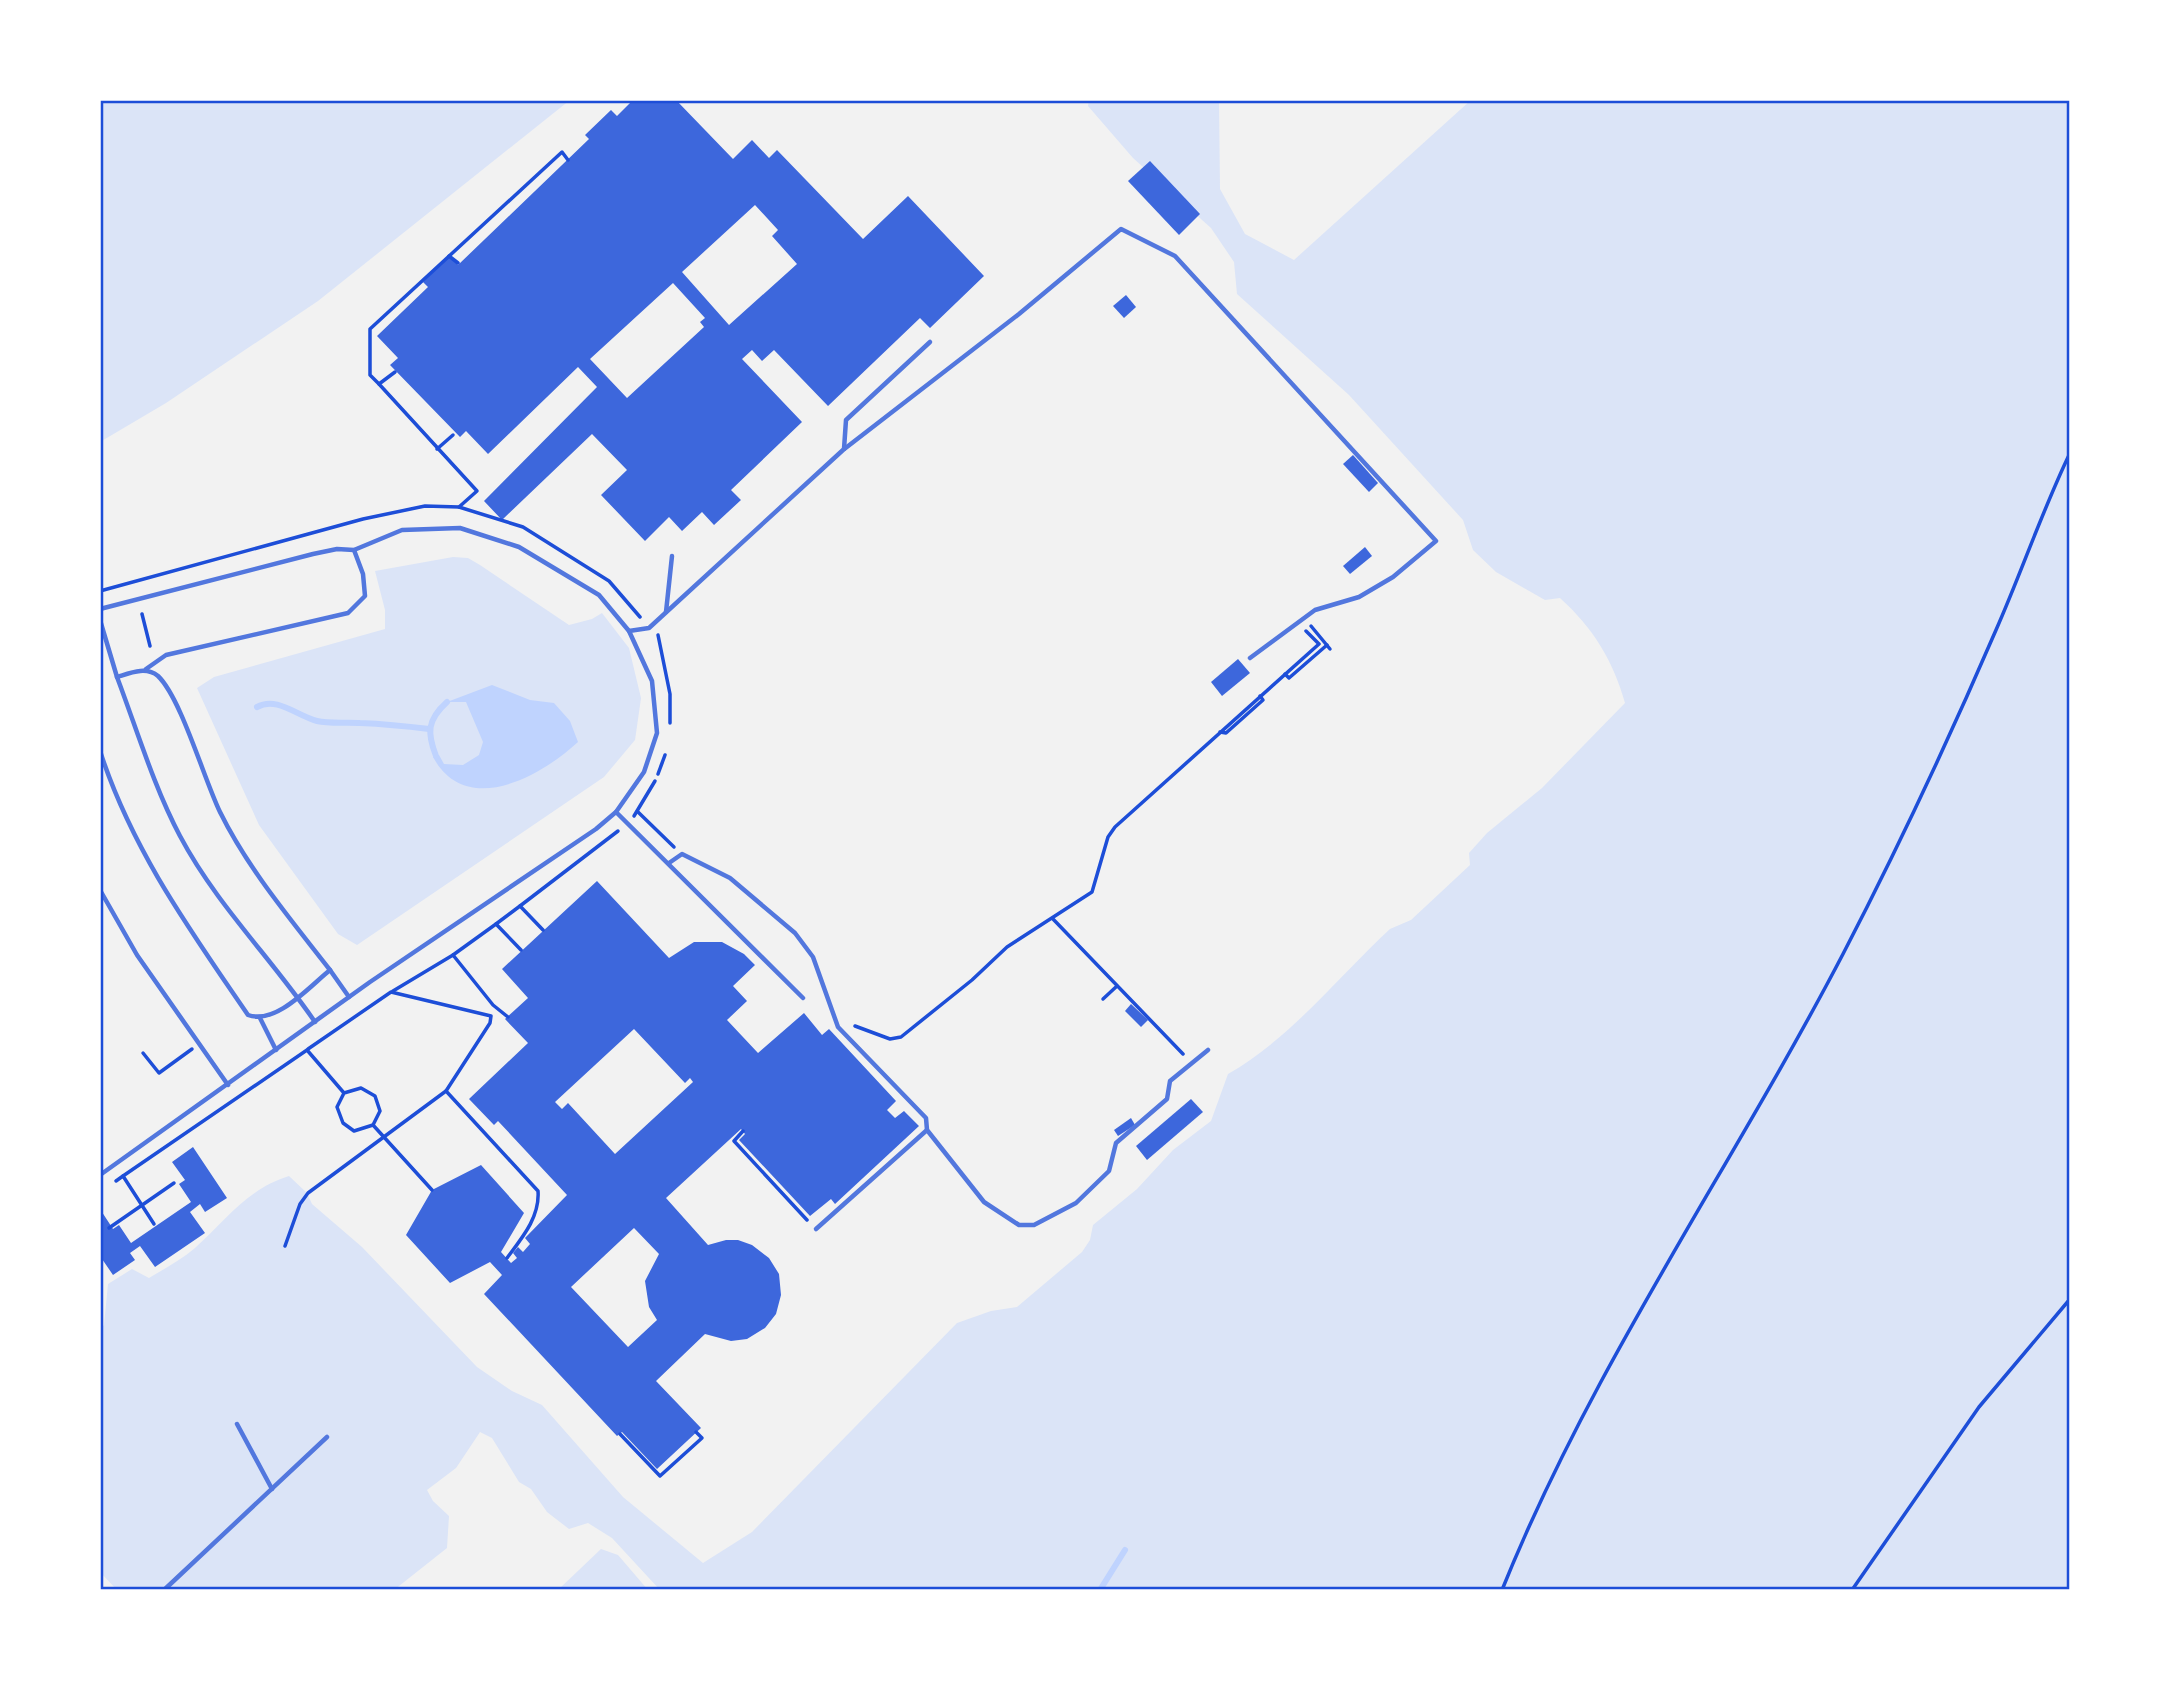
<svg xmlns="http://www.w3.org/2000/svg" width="2170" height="1690" viewBox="0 0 2170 1690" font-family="'IBM Plex Sans',sans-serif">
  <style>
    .green { fill: #dbe4f7 }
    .water { fill: #bfd3fe }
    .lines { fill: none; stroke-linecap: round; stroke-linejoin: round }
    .stream { stroke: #bfd3fe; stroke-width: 6 }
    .building { fill: #3d67dc; fill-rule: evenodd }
    .path { stroke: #1d4ed8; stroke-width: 3.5 }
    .service { stroke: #5277de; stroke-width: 4.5 }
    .neatline { fill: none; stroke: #1d4ed8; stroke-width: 2.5 }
  </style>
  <rect width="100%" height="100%" fill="#f2f2f2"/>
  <!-- green -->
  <g class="green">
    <path d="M100,100H570L318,301L166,403L100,442Z"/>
    <path d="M1089,100H1219L1220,189L1245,234L1294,260L1471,100H2070V1590H660L612,1538L588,1523L569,1529L547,1512L531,1489L519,1482L492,1438L480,1432L456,1468L427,1490L433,1501L449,1516L447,1548L394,1590H117L100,1572V1330L104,1325L108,1284L132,1269L149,1278C164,1269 181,1260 195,1248C226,1220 247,1189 289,1176L307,1193L312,1204L362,1247L477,1367L512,1391L542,1405L623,1497L703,1563L752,1532L957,1323L991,1311L1017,1307L1082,1252L1090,1240L1093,1225L1137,1189L1173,1150L1211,1121L1228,1074C1290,1039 1338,977 1390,929L1411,920L1470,865L1469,853L1487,833L1542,788L1625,703C1613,660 1593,628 1560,598L1545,600L1496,572L1473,550L1463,520L1349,395L1237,294L1234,262L1211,228L1133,158L1088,106Z"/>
    <path d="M453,557L468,558L480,565L569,625L592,619L602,613L629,648L641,698L635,740L604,777L357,945L338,934L259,825L197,688L214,677L385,629V610L375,571Z"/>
    <path d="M601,1549L618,1555L648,1590H558Z"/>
  </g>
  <!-- water -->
  <path class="water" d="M492,685L530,700L554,703L570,721L578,742C540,777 466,818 433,757L439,755L444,764L463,765L479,755L483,742L466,702H447Z"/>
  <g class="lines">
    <!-- stream -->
    <g class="stream">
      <path d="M257,707C277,696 297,716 317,721C330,724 346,722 360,723C384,724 405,726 429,729"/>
      <path d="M436,756C427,733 427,720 447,702"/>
      <path d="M1100,1590L1125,1550"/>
    </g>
  </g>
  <!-- building -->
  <g class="building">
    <path d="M633,100H676L733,159L752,140L769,158L777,150L863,239L908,196L984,276L930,328L920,318L828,406L774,350L762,361L752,350L742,359L802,422L731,490L741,500L714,525L702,512L682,531L669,517L645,541L601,495L627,470L592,434L502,520L484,501L597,387L578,367L488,454L466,431L460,437L390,365L398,358L377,336L428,287L423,282L449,256L458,265L589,139L585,135L611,110L617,116ZM755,205L778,230L772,236L797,264L729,325L682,272ZM673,283L705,318L700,322L704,327L627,398L590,359Z"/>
    <path d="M1150,161L1200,214L1179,235L1128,181Z"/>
    <path d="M1126,295L1136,307L1124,318L1113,306Z"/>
    <path d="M1353,455L1378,483L1369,492L1343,464Z"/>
    <path d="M1365,547L1372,556L1350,574L1343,566Z"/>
    <path d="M1238,659L1250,673L1222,696L1211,682Z"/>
    <path d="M597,881L669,958L694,942H722L744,954L755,965L733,986L747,1001L727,1020L758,1053L804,1013L822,1035L829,1029L896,1101L887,1110L895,1118L904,1111L919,1126L835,1204L831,1199L810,1216L739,1140L745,1134L741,1129L666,1198L708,1245L726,1240H738L752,1245L769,1258L779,1274L781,1295L776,1314L765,1328L747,1339L731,1341L705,1334L656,1381L701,1428L657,1469L622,1432L617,1436L484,1294L502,1275L490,1262L450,1283L406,1235L432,1190L481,1165L524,1213L501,1252L511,1263L517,1258L513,1253L518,1247L523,1252L530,1244L525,1238L567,1195L498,1121L494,1125L469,1099L528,1043L505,1019L528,998L502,969ZM634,1029L685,1083L690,1078L693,1082L615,1154L568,1103L562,1109L555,1102ZM634,1228L659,1254L645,1281L649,1307L657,1320L628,1347L571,1287Z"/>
    <path d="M1131,1004L1148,1020L1141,1027L1125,1011Z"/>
    <path d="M1191,1099L1203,1112L1147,1160L1136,1146Z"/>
    <path d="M1131,1118L1135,1125L1118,1136L1114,1130Z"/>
    <path d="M193,1147L227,1198L205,1212L200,1204L190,1212L205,1233L155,1267L140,1246L130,1253L135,1260L113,1275L100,1256V1209L113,1229L119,1225L131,1243L191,1202L179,1184L185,1180L172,1162Z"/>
  </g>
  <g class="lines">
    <!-- path -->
    <g class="path">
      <path d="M449,256L458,263"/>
      <path d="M395,372L379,384L477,491L459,507"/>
      <path d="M379,384L370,375V329L562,152L568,160"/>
      <path d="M437,449L453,435"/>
      <path d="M100,591L363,519L425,506L459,507L523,527L609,581L640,617"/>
      <path d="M142,614L150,646"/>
      <path d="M1311,626L1330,649"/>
      <path d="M658,635L670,694V723"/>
      <path d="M1285,674L1289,678L1327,645"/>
      <path d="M1220,732L1226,733L1263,700L1260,696"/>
      <path d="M658,774L665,755"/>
      <path d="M638,812L674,847"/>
      <path d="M634,816L655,781"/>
      <path d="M520,906L618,831"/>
      <path d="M1053,919L1183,1054"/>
      <path d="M496,924L520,906L543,930"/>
      <path d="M453,955L496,924L521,950"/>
      <path d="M393,991L453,955L493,1005L508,1017"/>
      <path d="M1103,999L1117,986"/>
      <path d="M855,1026L890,1039L901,1037L972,980L1007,947L1092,892L1108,837L1115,827L1319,644L1306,631"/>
      <path d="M308,1049L391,992L491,1016L490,1023L446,1091"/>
      <path d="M143,1053L159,1073L192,1049"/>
      <path d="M373,1125L432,1190"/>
      <path d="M743,1131L734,1141L807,1220"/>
      <path d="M123,1176L307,1050L344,1093L337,1107L343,1123L354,1131L373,1125L380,1111L375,1096L361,1088L344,1093"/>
      <path d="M116,1181L123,1176L154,1224"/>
      <path d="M109,1228L174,1183"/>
      <path d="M285,1246L300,1204L308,1193L446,1091L538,1191C540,1217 522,1238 507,1258"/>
      <path d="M620,1434L660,1476L702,1438L696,1432"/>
      <path d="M1502,1590C1592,1366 1732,1167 1843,954C1898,848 1949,739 1996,630C2022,571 2042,511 2070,453"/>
      <path d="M1852,1590L1979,1407L2070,1299"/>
    </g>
    <!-- service -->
    <g class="service">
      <path d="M844,449L846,420L930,342"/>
      <path d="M100,609L313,554L337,549L354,550L402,530L460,528L519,547L599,595L629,631L652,681L657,733L644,772L616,812L596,829L370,982L100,1175"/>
      <path d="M666,612L672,556"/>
      <path d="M100,620L117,677"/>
      <path d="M629,631L649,628L843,450L1019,314L1121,229L1175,256L1436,541L1393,577L1359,597L1315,610L1250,658"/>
      <path d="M146,669L166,655L348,613L365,596L363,574L354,550"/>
      <path d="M100,751C132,850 190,930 248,1015C276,1025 309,987 330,970C292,921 248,869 220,812C204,779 181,698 158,676C146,666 130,673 117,677C137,730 154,787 180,836C216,904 272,959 315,1022"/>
      <path d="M616,812L803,998"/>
      <path d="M669,863L682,854L730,878L795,933L813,957L838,1027L926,1118L927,1130L984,1202L1019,1225H1034L1076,1203L1109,1171L1116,1143L1167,1099L1170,1081L1208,1050"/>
      <path d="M100,890L137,955L228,1085"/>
      <path d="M330,970L349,997"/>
      <path d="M260,1018L276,1050"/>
      <path d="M816,1229L927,1130"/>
      <path d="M237,1424L272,1489"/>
      <path d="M164,1590L327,1437"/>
    </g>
  </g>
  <!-- border -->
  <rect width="2170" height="1690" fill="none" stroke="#ffffff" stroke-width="203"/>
  <rect x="102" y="102" width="1966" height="1486" class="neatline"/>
</svg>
